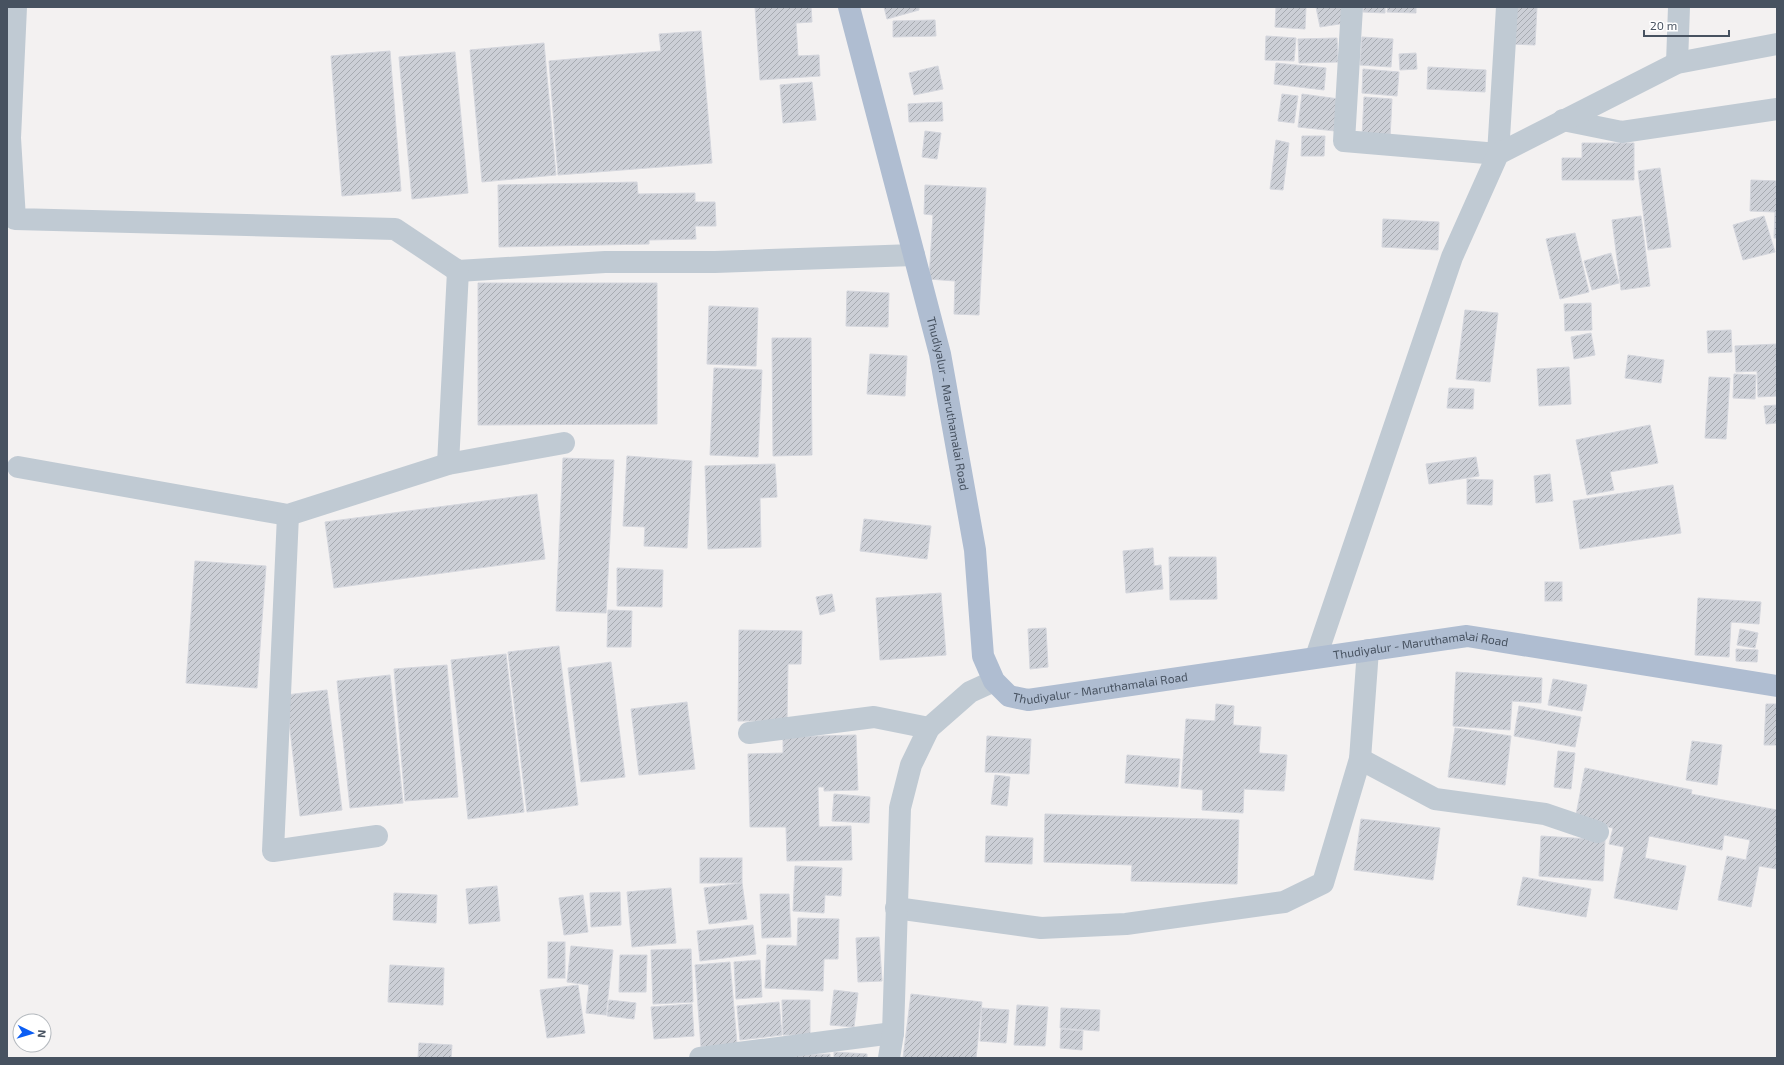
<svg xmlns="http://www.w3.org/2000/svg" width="1784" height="1065" viewBox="0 0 1784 1065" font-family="'Exo 2',sans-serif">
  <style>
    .building { fill: url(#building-hatch); stroke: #d4d6dd }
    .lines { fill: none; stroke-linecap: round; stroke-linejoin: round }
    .minor { stroke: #c0cad3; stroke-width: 22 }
    .major { stroke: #afbdd1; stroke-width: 22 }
    .labels { text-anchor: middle; stroke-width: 3; stroke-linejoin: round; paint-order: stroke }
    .street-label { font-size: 12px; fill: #475260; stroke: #fff }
  </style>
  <defs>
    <pattern id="building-hatch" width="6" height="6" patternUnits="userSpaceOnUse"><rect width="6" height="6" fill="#cccfd6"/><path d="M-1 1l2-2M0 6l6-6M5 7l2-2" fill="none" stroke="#a7abb1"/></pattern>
  </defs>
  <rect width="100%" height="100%" fill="#f3f1f1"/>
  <!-- building -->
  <g class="building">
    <path d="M755,7H811L812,22L796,23L798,56L819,55L820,76L760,80Z"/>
    <path d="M884,7H919V10L887,19Z"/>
    <path d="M1276,7H1306L1305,29L1275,27Z"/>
    <path d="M1316,7H1343L1346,23L1320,27Z"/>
    <path d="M1364,7H1385V13L1363,12Z"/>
    <path d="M1388,7H1416V13L1387,12Z"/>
    <path d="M1511,7H1537L1535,45L1509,44Z"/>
    <path d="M935,20L936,36L893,37V21Z"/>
    <path d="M701,31L712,163L558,175L549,61L661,51L659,34Z"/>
    <path d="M1266,36L1296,38L1294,61L1265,60Z"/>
    <path d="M1362,37L1393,39L1391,67L1360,65Z"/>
    <path d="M1337,38L1338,62L1299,63L1298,39Z"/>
    <path d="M544,43L556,175L482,182L470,50Z"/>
    <path d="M390,51L401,191L342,196L331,56Z"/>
    <path d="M455,52L468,193L412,199L399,57Z"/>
    <path d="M1416,53L1417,69L1400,70L1399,54Z"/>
    <path d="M1276,63L1326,68L1324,90L1274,84Z"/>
    <path d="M938,66L943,89L914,95L909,73Z"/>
    <path d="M1428,67L1486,70L1485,92L1427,89Z"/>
    <path d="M1363,69L1399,72L1397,96L1362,93Z"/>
    <path d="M812,82L816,120L783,123L780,85Z"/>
    <path d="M1282,94L1298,96L1294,123L1278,121Z"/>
    <path d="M1302,94L1339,99L1335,131L1298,127Z"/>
    <path d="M1364,97L1392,99L1390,138L1362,137Z"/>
    <path d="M942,102L943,121L909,122L908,104Z"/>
    <path d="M925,131L941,133L937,159L922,157Z"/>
    <path d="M1302,136H1325L1324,156H1301Z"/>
    <path d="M1276,140L1289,143L1283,190L1270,189Z"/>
    <path d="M1582,143H1634V180H1562V158H1582Z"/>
    <path d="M1660,168L1671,247L1648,250L1638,171Z"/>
    <path d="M1751,180L1777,181V238H1774L1775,212L1750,211Z"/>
    <path d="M637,182L638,194L695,193V202H715L716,226H695L696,239L649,240V244L499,247L498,185Z"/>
    <path d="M925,185L986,188L979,315L954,314L955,281L929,279L933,215L924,214Z"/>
    <path d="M1641,216L1650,286L1621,290L1612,220Z"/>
    <path d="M1764,216L1775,252L1743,260L1733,225Z"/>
    <path d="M1383,219L1439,222L1438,250L1382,247Z"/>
    <path d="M1575,233L1589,292L1560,299L1546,239Z"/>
    <path d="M1611,253L1619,283L1592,290L1584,261Z"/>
    <path d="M478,283H657V424L478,425Z"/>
    <path d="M847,291L889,293L888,327L846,326Z"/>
    <path d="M1591,303L1592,330L1565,331L1564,304Z"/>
    <path d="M709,306L758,308L756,366L707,364Z"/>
    <path d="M1465,310L1498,313L1490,382L1456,379Z"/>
    <path d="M1731,330L1732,352L1708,353L1707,331Z"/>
    <path d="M1591,333L1595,355L1574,359L1571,337Z"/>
    <path d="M772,338H811L812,455L773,456Z"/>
    <path d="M1777,344V396L1758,397L1757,371L1736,372L1735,346Z"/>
    <path d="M870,354L907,356L905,396L867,394Z"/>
    <path d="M1628,355L1664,360L1661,383L1625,378Z"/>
    <path d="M1569,367L1571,404L1539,406L1537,369Z"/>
    <path d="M714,368L762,370L758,457L710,455Z"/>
    <path d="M1734,374L1756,375L1755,399L1733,398Z"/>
    <path d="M1709,377L1730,378L1726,439L1705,438Z"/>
    <path d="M1449,388L1474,389L1473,409L1447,408Z"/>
    <path d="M1777,405V423L1766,424L1764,406Z"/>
    <path d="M1650,425L1658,463L1610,472L1614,490L1587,495L1576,440Z"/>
    <path d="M627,456L692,461L687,548L644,546L645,527L623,526Z"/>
    <path d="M1476,457L1479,476L1429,484L1426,464Z"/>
    <path d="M563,458L614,460L606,613L556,611Z"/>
    <path d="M775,464L777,497L760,498L761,547L708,549L705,466Z"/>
    <path d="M1550,474L1553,501L1536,503L1534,476Z"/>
    <path d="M1467,479L1493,480L1492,505L1467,504Z"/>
    <path d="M1673,485L1681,533L1580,549L1573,501Z"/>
    <path d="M537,494L545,559L334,588L325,522Z"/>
    <path d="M864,519L931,526L927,559L860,551Z"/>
    <path d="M1153,548L1154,566L1161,565L1163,589L1126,593L1123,551Z"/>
    <path d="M1169,557H1216L1217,599L1170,600Z"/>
    <path d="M195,561L266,566L257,688L186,683Z"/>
    <path d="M617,568L663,570L662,607L617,606Z"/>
    <rect x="1545" y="582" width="17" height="19"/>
    <path d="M941,593L946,655L880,660L876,598Z"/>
    <path d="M832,594L835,611L820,615L816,597Z"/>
    <path d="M1698,598L1761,602L1759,624L1731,622L1729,657L1695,655Z"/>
    <path d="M608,610L632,611L631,647H607Z"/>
    <path d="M1046,628L1048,667L1030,669L1028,629Z"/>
    <path d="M1740,629L1758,633L1755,648L1737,645Z"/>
    <path d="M739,630L802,631L801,664H788L787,721H738Z"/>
    <path d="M559,646L578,805L527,812L508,652Z"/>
    <path d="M1736,649L1758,650L1757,662L1736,661Z"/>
    <path d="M506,654L524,812L468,819L451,660Z"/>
    <path d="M611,662L625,777L581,782L568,668Z"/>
    <path d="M447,665L458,797L405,801L394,669Z"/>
    <path d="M1456,672L1542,678L1541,703L1512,701L1510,730L1453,726Z"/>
    <path d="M390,675L403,803L350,808L337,681Z"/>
    <path d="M1553,679L1587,685L1582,711L1548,705Z"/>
    <path d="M327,690L342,810L300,816L286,695Z"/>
    <path d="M687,702L695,769L639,775L631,709Z"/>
    <path d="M1216,704L1234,706L1233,725L1261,727L1259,753L1287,755L1284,791L1244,789L1243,813L1202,810L1203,790L1181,788L1186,719L1215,721Z"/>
    <path d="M1766,704H1777V745H1764Z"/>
    <path d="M1519,706L1581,717L1575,747L1514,736Z"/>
    <path d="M1455,728L1511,736L1505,785L1448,777Z"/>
    <path d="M856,735L858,790L824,791V787H818L819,827L851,826L852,860L787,861L786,827H750L748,754L783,753V737Z"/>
    <path d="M987,736L1031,739L1029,774L985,772Z"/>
    <path d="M1692,741L1722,745L1717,785L1686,780Z"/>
    <path d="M1558,751L1575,753L1571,789L1554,787Z"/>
    <path d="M1127,755L1180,759L1178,787L1125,783Z"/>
    <path d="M1585,768L1692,790L1691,794L1777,810V869L1759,866L1751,907L1718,900L1727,856L1746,860L1750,840L1724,835L1722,850L1649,836L1645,858L1686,866L1677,910L1614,898L1624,847L1609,844L1613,828L1575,820Z"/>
    <path d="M995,775L1010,777L1007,806L991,804Z"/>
    <path d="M834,794L870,797L869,823L832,821Z"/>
    <path d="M1045,814L1239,820L1237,884L1131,881L1132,865L1044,862Z"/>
    <path d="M1361,819L1440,828L1433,880L1354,870Z"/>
    <path d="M986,836L1033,838L1032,864L985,862Z"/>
    <path d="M1541,836L1605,840L1603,881L1539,876Z"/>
    <rect x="700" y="858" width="42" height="25"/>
    <path d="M795,866L842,868L841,896L825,895L824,913L793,911Z"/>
    <path d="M1523,877L1591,889L1586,917L1517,905Z"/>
    <path d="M742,883L747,919L709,924L704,888Z"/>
    <path d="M497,886L500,921L469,924L466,889Z"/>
    <path d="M671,888L676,943L632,947L627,892Z"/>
    <path d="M620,892L621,925L591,927L590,893Z"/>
    <path d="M394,893L437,895L436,923L393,920Z"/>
    <path d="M760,894H789L791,937L762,938Z"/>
    <path d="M583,895L588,932L564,935L559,898Z"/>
    <path d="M798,918L839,919L838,959H824L823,991L765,988L767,945L797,946Z"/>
    <path d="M753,925L756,954L700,961L697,931Z"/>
    <path d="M879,937L882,981L858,982L856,938Z"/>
    <rect x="548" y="942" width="17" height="36"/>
    <path d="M571,946L613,950L606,1015L586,1013L589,985L567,982Z"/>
    <path d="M691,949L693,1002L653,1004L651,950Z"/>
    <path d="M620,955H647L646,992H619Z"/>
    <path d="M760,960L762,997L736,999L734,962Z"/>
    <path d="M730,962L737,1044L701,1047L695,965Z"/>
    <path d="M390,965L444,968L443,1005L388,1002Z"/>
    <path d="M578,985L585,1033L547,1038L540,990Z"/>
    <path d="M834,990L858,993L854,1027L830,1025Z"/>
    <path d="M911,994L982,1002L976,1058H903Z"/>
    <path d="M609,1000L636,1003L634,1019L607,1016Z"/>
    <path d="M782,1000H810V1035H783Z"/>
    <path d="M779,1002L782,1035L740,1040L737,1006Z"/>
    <path d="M692,1004L694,1036L654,1039L651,1007Z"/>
    <path d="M1017,1005L1048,1007L1045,1046L1014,1045Z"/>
    <path d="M982,1008L1009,1010L1006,1043L980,1041Z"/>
    <path d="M1061,1008L1100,1010L1099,1031L1060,1028Z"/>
    <path d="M1061,1029L1083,1031L1082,1050L1060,1048Z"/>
    <path d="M419,1043L452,1045L451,1058H418Z"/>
    <path d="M834,1052L867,1054V1058H834Z"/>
    <path d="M830,1054V1058H794V1055Z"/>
  </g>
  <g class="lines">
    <!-- minor -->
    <g class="minor">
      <path d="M16,7L10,138L15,219L395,229L458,271L605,262H715L914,255"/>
      <path d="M1352,7L1344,141L1498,154L1507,7"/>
      <path d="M1677,63L1679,7"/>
      <path d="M1563,120L1622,132L1777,109"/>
      <path d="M448,464L458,271"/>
      <path d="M18,467L288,515L448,464L564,443"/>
      <path d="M288,515L273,851L377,836"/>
      <path d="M1316,657L1452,257L1498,154L1677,63L1777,44"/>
      <path d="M749,733L874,717L929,728"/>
      <path d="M1360,759L1435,799L1545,814L1598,832"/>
      <path d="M896,908L1041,928L1126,924L1284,902L1323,883L1360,759L1368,650"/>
      <path d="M700,1058L893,1033"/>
      <path d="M889,1058L893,1033L900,808L911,765L929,728L970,692L994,681"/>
    </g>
    <!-- major -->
    <path class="major" id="s1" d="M849,7L940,354L975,550L983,656L994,681L1009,696L1028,700L1467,636L1777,686"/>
  </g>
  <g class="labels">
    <!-- street labels -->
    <g class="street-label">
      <text dy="4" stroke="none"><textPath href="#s1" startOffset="409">Thudiyalur - Maruthamalai Road</textPath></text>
      <text dy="4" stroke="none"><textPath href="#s1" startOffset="1129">Thudiyalur - Maruthamalai Road</textPath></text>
      <text dy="4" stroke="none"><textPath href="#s1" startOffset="805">Thudiyalur - Maruthamalai Road</textPath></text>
    </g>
  </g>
  <!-- border -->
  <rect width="1784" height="1065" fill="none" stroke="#475260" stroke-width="16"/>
  <!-- north arrow -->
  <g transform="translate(32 1033) rotate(95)"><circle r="19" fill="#ffffff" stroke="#b5babf"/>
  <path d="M0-3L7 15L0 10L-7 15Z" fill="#0b5df3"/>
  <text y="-6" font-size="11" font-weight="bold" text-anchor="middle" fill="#475260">N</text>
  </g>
  <!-- scale -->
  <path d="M1644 30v6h85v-6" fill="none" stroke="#475260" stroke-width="2"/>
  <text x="1650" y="30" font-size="12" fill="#475260" stroke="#ffffff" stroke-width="3" paint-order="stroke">20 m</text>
</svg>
